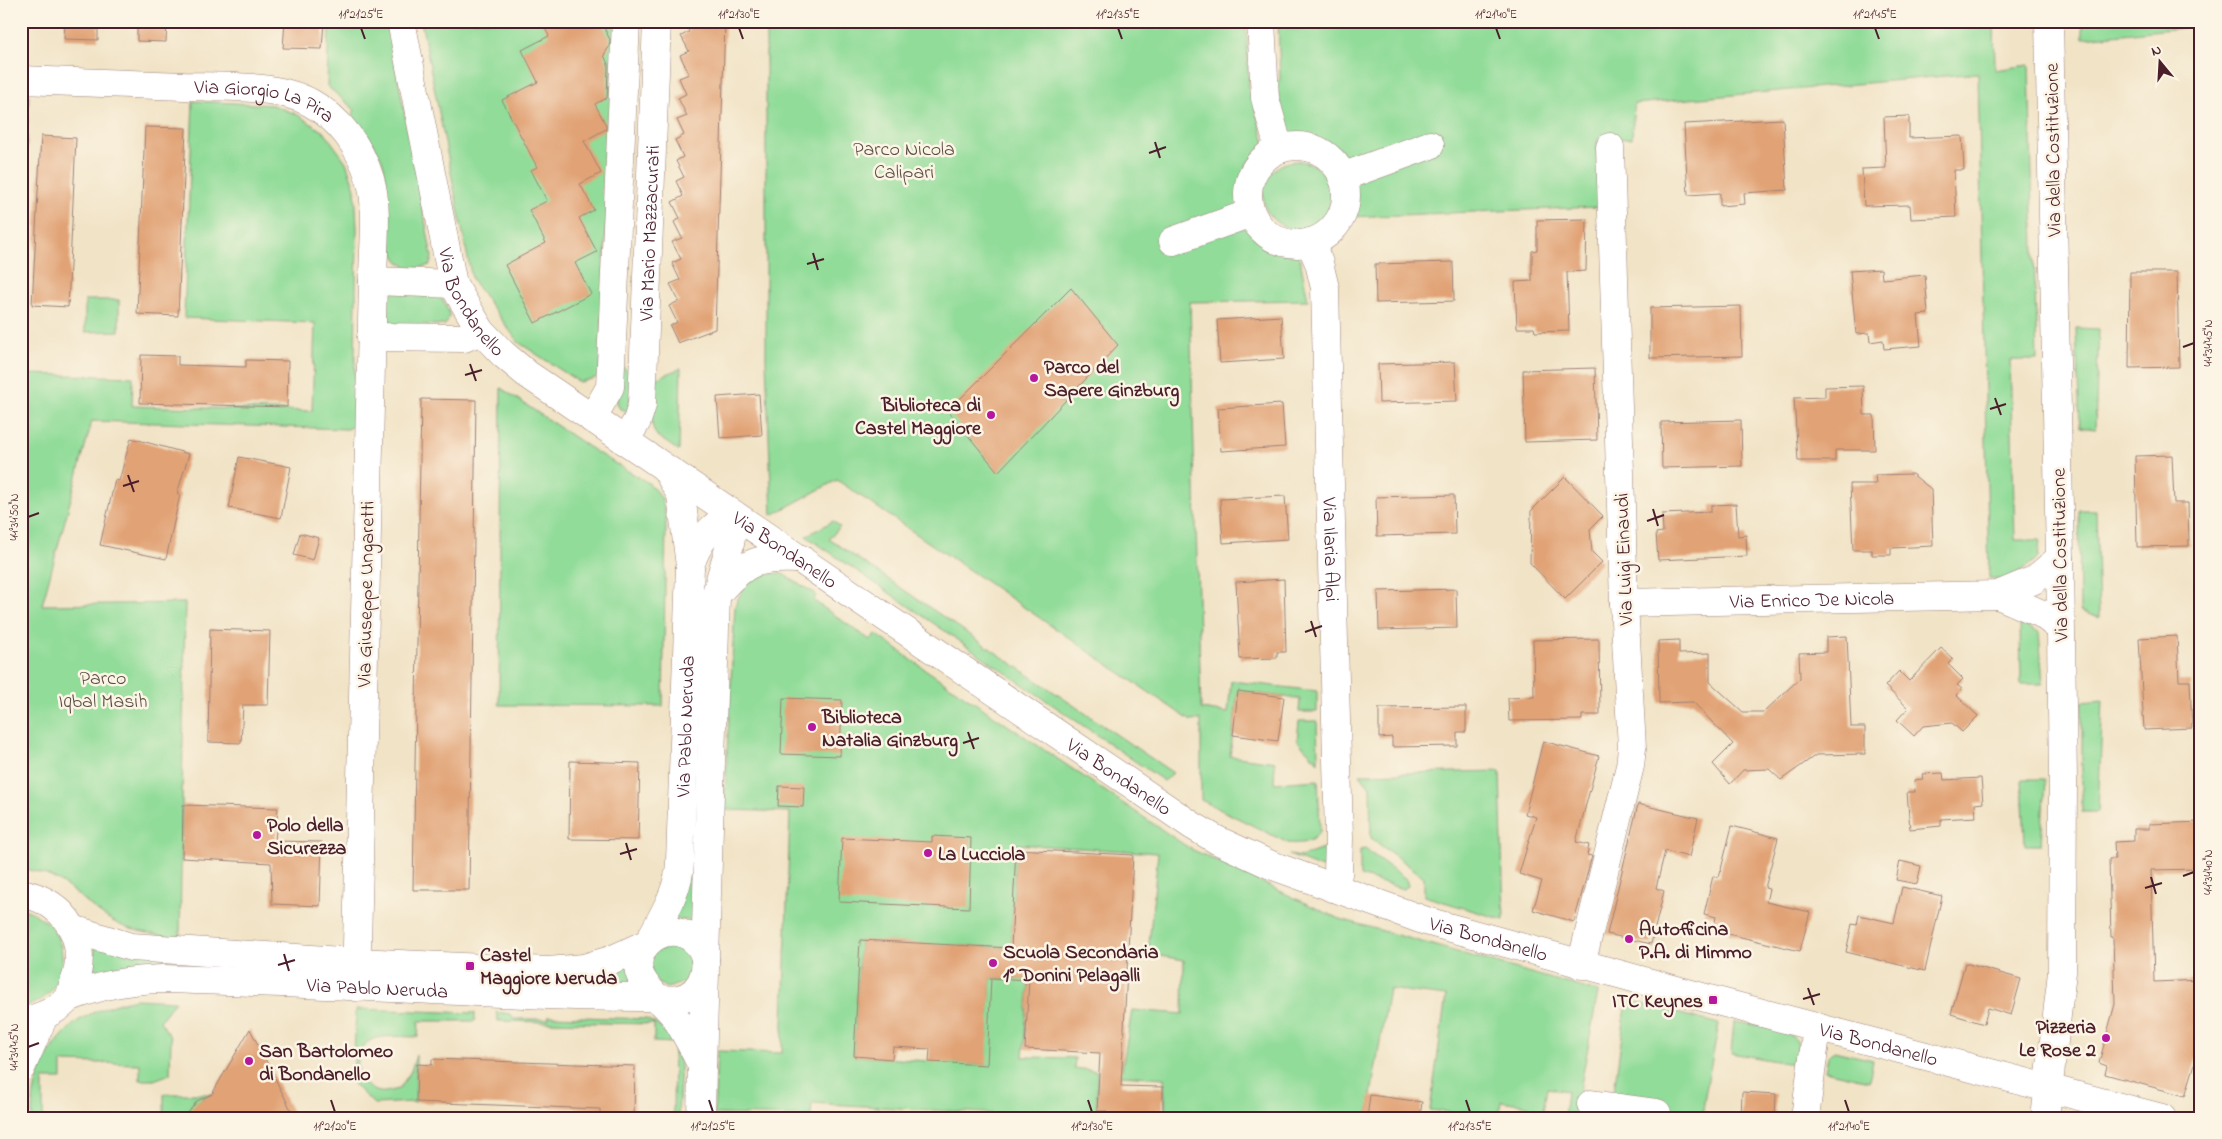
<svg xmlns="http://www.w3.org/2000/svg" width="2222" height="1139" viewBox="0 0 2222 1139" font-family="'Indie Flower',sans-serif">
  <style>
    .green { fill: #90dc98; stroke: #6d7e62 }
    .building { fill: #e1a376 }
    .lines { fill: none; stroke-linecap: round; stroke-linejoin: round }
    .minor-casing { stroke: #9e8178; stroke-width: 29 }
    .minor { stroke: #fff; stroke-width: 28 }
    .ticks { fill: none; stroke: #4a1f2b; stroke-width: 2 }
    .poi-dot { fill: #b5179e; stroke: #fcf5e5; stroke-width: 2 }
    .labels { text-anchor: middle; stroke-width: 5; stroke-linejoin: round; paint-order: stroke }
    .street-label { font-size: 20px; fill: #4a1f2b; stroke: #fcf5e5 }
    .park-label { font-size: 20px; fill: #5c4e46; stroke: #fcf5e5 }
    .poi-label { font-size: 20px; font-weight: bold; fill: #4a1f2b; stroke: #fcf5e5; text-anchor: start }
    .neatline { fill: none; stroke: #4a1f2b; stroke-width: 2 }
    .ticks-label { font-size: 12px; text-anchor: middle; fill: #4a1f2b }
  </style>
  <rect width="100%" height="100%" fill="#fcf5e5"/>
  <filter id="ink" filterUnits="userSpaceOnUse"><feTurbulence type="fractalNoise" baseFrequency=".02" numOctaves="2"/><feDisplacementMap in="SourceGraphic" scale="10" xChannelSelector="R" yChannelSelector="G"/><feConvolveMatrix kernelMatrix="1 2 1 2 8 2 1 2 1" color-interpolation-filters="sRGB"/></filter>
  <filter id="wash" filterUnits="userSpaceOnUse"><feTurbulence type="fractalNoise" baseFrequency=".0096" numOctaves="4" result="noise"/><feDisplacementMap in="SourceGraphic" scale="20" xChannelSelector="R" yChannelSelector="G"/><feGaussianBlur stdDeviation="1.12" result="paint"/><feColorMatrix in="noise" values="0 0 0 0 0 0 0 0 0 0 0 0 0 0 0 0 0 1.4 0 .05"/><feComposite in="paint" operator="in"/></filter>
  <g filter="url(#wash)">
    <rect width="100%" height="100%" fill="#f1e3c6"/>
    <!-- green -->
    <g class="green">
      <path d="M329,21H387L432,257L430,265C370,285 393,191 382,160C375,143 363,129 352,115L355,110L327,86Z"/>
      <path d="M421,21H615L600,371L596,378L579,382L518,342L472,279Z"/>
      <path d="M766,21H1246L1249,88L1266,146L1247,164L1240,186L1241,207L1250,228L1271,248L1299,255L1308,300L1190,302L1201,709L1228,713L1231,681L1317,691V712H1299L1300,699L1238,691L1230,756L1275,762L1274,783L1318,780L1320,831C1313,843 1301,844 1288,843L1201,800V720L1191,721L837,480L772,515L766,360Z"/>
      <path d="M1278,21H1994L1995,70L2029,65L2037,360H2010L2015,540H2040L2038,558L2008,581L1989,578L1978,73L1634,104L1632,138L1597,141L1599,207L1348,217C1363,177 1335,132 1290,140L1275,84L1280,80Z"/>
      <path d="M2083,21H2201V26L2083,38Z"/>
      <path d="M21,95H29L21,270Z"/>
      <path d="M193,101L273,105L298,115L325,133L346,162L355,189L357,228L354,426L347,429L92,421L42,605L185,603L180,938C161,935 138,933 120,925C81,906 69,874 21,869V370L26,374L133,377L132,406L312,411L315,323L184,318Z"/>
      <circle cx="1297" cy="195" r="34"/>
      <path d="M381,292L437,293L445,303L450,315L445,325L381,324Z"/>
      <path d="M85,300H119V331L85,332Z"/>
      <path d="M2076,328L2099,329L2095,429L2080,427Z"/>
      <path d="M618,363L634,376L628,411L620,409L617,403Z"/>
      <path d="M681,368L679,451L657,436L654,431L652,423L653,380Z"/>
      <path d="M501,388L596,452L650,484L662,499L666,519L663,706L499,705Z"/>
      <path d="M2079,510H2096L2099,618L2080,611Z"/>
      <path d="M833,521L840,527L829,539L1173,773L1164,781L806,536Z"/>
      <path d="M781,573L816,594L814,601L870,640L876,634L913,661L1189,848L1337,918L1598,992L1575,1118H1564L1567,1091L1547,1088L1542,1116L1527,1114L1528,1105L1501,1101L1499,1118L1430,1110L1446,996L1389,989L1367,1118H1166L1164,1078L1121,1075L1132,1010L1183,1014L1184,960L1148,954L1158,853L1016,844L1011,948L860,941L854,1056L986,1065L991,978L1029,980L1023,1057L1075,1058L1074,1068L1097,1071V1118H1003L1002,1114L812,1103L811,1116L714,1114L717,1051L782,1053L790,812L724,810L735,606C745,580 755,574 781,573Z"/>
      <path d="M2020,623L2039,632L2043,684H2021Z"/>
      <path d="M2103,700L2098,812H2082V702Z"/>
      <path d="M1299,721H1317L1318,762L1297,740Z"/>
      <path d="M695,747H700L697,929L687,920H671Z"/>
      <path d="M1500,771L1504,920L1424,896V877L1371,838L1370,787L1360,774Z"/>
      <path d="M2022,779H2045L2041,845H2025Z"/>
      <path d="M1326,848V865L1322,868L1289,855L1301,857Z"/>
      <path d="M1365,849L1406,879L1408,886L1403,889L1360,876V850Z"/>
      <path d="M21,909C30,910 35,914 42,919C77,943 64,1004 21,1006Z"/>
      <path d="M681,943L695,960L688,981L667,988L653,980L649,957L653,950Z"/>
      <path d="M95,946L333,970L93,978Z"/>
      <path d="M630,962L637,988L410,977Z"/>
      <path d="M135,999L175,1001L160,1021L171,1038L170,1074L154,1080H140V1064L62,1062V1079H43V1118H32C32,1086 42,1058 64,1034C68,1030 73,1024 78,1021C95,1010 115,1004 135,999Z"/>
      <path d="M1627,1000L1719,1024L1705,1095L1702,1118H1662L1613,1097Z"/>
      <path d="M356,1009L475,1013V1021H419L418,1037C405,1037 389,1035 376,1038C349,1046 353,1088 380,1092C386,1093 393,1090 399,1089L411,1071L416,1055V1102L374,1104L353,1084Z"/>
      <path d="M496,1012L511,1014L514,1019H549L548,1016L646,1019C691,1038 679,1077 678,1118H673L674,1043L654,1042V1024L498,1021Z"/>
      <path d="M1734,1022C1749,1024 1785,1028 1795,1039C1801,1045 1799,1057 1798,1065L1731,1053Z"/>
      <path d="M1834,1051L1873,1060L1869,1081L1825,1071L1828,1057Z"/>
      <path d="M164,1094H212C199,1099 193,1103 190,1118H164Z"/>
    </g>
    <g id="blocks">
      <!-- building -->
      <g class="building">
        <path d="M65,21H98V40L64,39Z"/>
        <path d="M137,21H167L166,42L137,41Z"/>
        <path d="M285,21H324L322,49L283,48Z"/>
        <path d="M541,21H601L610,40L609,47L604,55L608,64L607,98L595,104L606,125V129L584,141L601,173L580,184L594,210L579,218L597,252L575,263L591,294L535,323L505,265L546,243L529,210L547,201L531,170L537,167L502,100L538,82L522,50L549,36Z"/>
        <path d="M684,21H725L715,329L678,343L670,326L677,322L669,306L679,301L670,284L680,280L672,263L681,259L672,242L682,238L674,222L680,218L672,202L683,196L676,181L684,177L676,161L683,157L675,140L684,135L677,120L687,116L678,98L686,94L679,78L689,74L680,55L689,51L681,36L689,32Z"/>
        <path d="M1909,116V138L1962,136L1964,170H1954L1956,217L1911,219L1910,205L1864,206L1862,169L1886,168L1884,117Z"/>
        <path d="M1783,119L1787,190L1744,193L1745,204L1720,206V193L1688,195L1684,124Z"/>
        <path d="M145,127L186,128L178,316L137,314Z"/>
        <path d="M41,136L76,138L68,307L32,305Z"/>
        <path d="M1587,219L1586,271L1567,272L1569,331L1535,332L1534,328H1517L1515,282L1532,281V251L1537,250V220Z"/>
        <path d="M1453,262L1454,301L1376,303L1375,264Z"/>
        <path d="M1881,269L1882,279L1925,275L1928,314L1918,315L1921,346L1884,349L1883,340L1870,342L1869,333L1856,334L1850,271Z"/>
        <path d="M2130,272H2177L2179,367L2129,368Z"/>
        <path d="M1071,288L1118,345L998,472L948,411Z"/>
        <path d="M1741,306L1742,356L1650,358V308Z"/>
        <path d="M1281,316L1284,359L1220,363L1217,320Z"/>
        <path d="M141,355L178,356V365L246,367V360L288,361L287,407L140,403Z"/>
        <path d="M1455,362L1457,401L1379,403L1378,364Z"/>
        <path d="M1595,368L1597,440L1525,442L1523,370Z"/>
        <path d="M1863,386L1864,415H1874L1875,450H1835V461H1798L1794,398L1825,397V387Z"/>
        <path d="M759,394L762,435L720,438L717,397Z"/>
        <path d="M421,399L476,400L469,890H413Z"/>
        <path d="M1282,404L1285,447L1221,451L1218,408Z"/>
        <path d="M1741,420L1742,466L1662,468L1661,422Z"/>
        <path d="M131,438L189,454L177,494H180L166,559L100,545L115,480L119,481Z"/>
        <path d="M2172,455L2174,503H2188L2189,546L2137,547L2135,456Z"/>
        <path d="M239,457L291,467L281,518L229,508Z"/>
        <path d="M1912,474L1931,489L1933,546L1891,548V555H1872V550H1853L1850,484H1876L1875,475Z"/>
        <path d="M1565,477L1603,516L1590,529L1592,552L1602,562L1565,599L1530,563L1531,511Z"/>
        <path d="M1454,495L1455,534L1377,536L1376,497Z"/>
        <path d="M1285,496L1288,539L1223,543L1220,499Z"/>
        <path d="M1736,504L1738,536L1746,535L1747,556L1658,560L1656,533L1663,532L1662,514L1711,512V505Z"/>
        <path d="M300,533L319,538L313,560L294,555Z"/>
        <path d="M1284,579L1286,652H1277V658L1240,659L1236,582Z"/>
        <path d="M1456,589L1457,628L1379,630L1378,591Z"/>
        <path d="M210,629L270,631L268,705H243L241,743L208,742Z"/>
        <path d="M1847,636L1851,727H1865V754L1816,755L1781,780L1769,769L1743,770L1730,784L1713,764L1733,744L1693,702L1659,703L1658,641L1679,640V654L1710,653V682L1743,712H1764L1800,678L1799,653L1826,652V637Z"/>
        <path d="M2177,636L2179,681H2190L2192,728L2144,730L2139,638Z"/>
        <path d="M1599,639L1600,715H1582V720L1509,721L1508,698L1534,697L1533,640Z"/>
        <path d="M1941,648L1953,659L1948,664L1963,679L1957,685L1962,689L1956,695L1978,716L1962,732L1952,723L1923,726L1914,736L1897,720L1908,708L1885,686L1899,671L1909,681Z"/>
        <path d="M1238,691L1284,697L1278,741L1233,735Z"/>
        <path d="M783,698L842,700L840,756L781,754Z"/>
        <path d="M1466,707V732H1457V746L1392,747V737L1379,738V708Z"/>
        <path d="M1543,741L1599,756L1576,842L1589,845L1587,855L1592,856L1574,922L1533,910L1542,881L1519,874L1536,817L1525,814Z"/>
        <path d="M570,761L640,763L638,840L569,839Z"/>
        <path d="M1943,773L1944,780L1981,778L1983,803L1975,804L1976,817L1941,819V826L1910,829L1907,792H1915L1914,780L1923,779L1922,774Z"/>
        <path d="M779,786L804,787L803,807L778,806Z"/>
        <path d="M1638,804L1698,818L1689,857L1665,851L1656,888L1664,891L1651,944L1607,934Z"/>
        <path d="M183,805L278,808L275,841L322,842L320,906L272,904L271,863L182,858Z"/>
        <path d="M2201,822V869L2151,870L2154,982L2201,980V1044L2185,1096L2105,1074L2107,1066L2099,1063L2115,1004L2113,937H2111L2109,859H2115L2114,842L2134,841V829H2149V824Z"/>
        <path d="M1732,826L1778,838L1765,888L1769,889L1766,902L1810,912L1800,951L1728,934L1729,930L1714,927L1716,917L1704,914L1713,876L1719,877Z"/>
        <path d="M932,836L971,838L969,908L839,902L842,838L932,842Z"/>
        <path d="M1016,849L1133,855L1121,1086L1163,1087V1112L1152,1111V1118H1107V1111H1097L1100,1053L1025,1049L1029,980L991,978L987,1065L929,1062L930,1049L893,1047L892,1059L854,1056L860,940L1011,948Z"/>
        <path d="M1900,861L1921,866L1917,884L1896,880Z"/>
        <path d="M1902,887L1942,896L1925,971L1846,952L1852,924L1857,925L1859,915L1894,923Z"/>
        <path d="M1965,963L2021,979L2011,1015L1988,1008L1984,1024L1951,1014Z"/>
        <path d="M250,1029L295,1118H184L197,1101L212,1094Z"/>
        <path d="M432,1059L635,1066L634,1118H600V1109L416,1102L417,1064L432,1065Z"/>
        <path d="M1742,1092L1776,1094L1775,1118H1741Z"/>
        <path d="M1370,1095L1422,1102L1420,1118H1367Z"/>
      </g>
    </g>
  </g>
  <g filter="url(#ink)">
    <use href="#blocks" fill-opacity="0" stroke="#9e8178" stroke-width="1"/>
    <g class="lines">
      <defs>
        <g id="minor">
          <path id="s1" d="M401,21L453,284L481,331L503,354L527,374L1193,826L1217,840L1271,865L1426,921L1713,1000L2162,1118"/>
          <path d="M1261,21L1265,98L1279,149"/>
          <path id="s2" d="M21,80C76,82 130,84 184,86C222,87 277,84 311,103C340,119 360,147 370,179C379,207 373,250 373,281L356,987"/>
          <circle cx="1297" cy="195" r="49"/>
          <path d="M1342,177L1430,145"/>
          <path d="M1173,241L1251,213"/>
          <path id="s3" d="M1310,242L1319,263L1325,288L1339,838L1338,874L1332,888"/>
          <path d="M373,281L453,284"/>
          <path d="M371,337L464,338L481,331"/>
          <path d="M592,419L610,387L626,21"/>
          <path id="s4" d="M625,441L637,421L642,405L657,21"/>
          <path d="M690,566C698,541 710,526 733,514"/>
          <path d="M717,594C746,560 757,557 801,559"/>
          <path d="M1998,595L2042,614L2060,628"/>
          <path id="s5" d="M1624,603L1998,595L2034,580L2060,558"/>
          <path d="M21,893C65,901 90,940 74,983C72,987 71,993 69,997C58,1012 38,1018 21,1022"/>
          <path d="M73,929L131,947L357,962L548,971L584,968L611,960L646,944"/>
          <path id="s6" d="M650,940C663,915 679,891 680,862L690,566L681,495L667,471"/>
          <path d="M705,960L716,595C722,567 734,544 733,514"/>
          <path d="M1581,965L1630,766L1632,748L1624,603L1610,147"/>
          <path id="s7" d="M68,998C101,985 127,980 162,979C282,982 403,989 524,994C563,996 603,997 643,997C654,997 667,1001 678,999C705,994 715,958 694,940C686,933 675,930 664,933C655,936 648,940 643,949C625,978 661,997 675,1017C686,1033 694,1050 702,1066L705,973"/>
          <path d="M21,1068L44,1016"/>
          <path d="M1591,1104L1657,1113"/>
          <path d="M701,1118L702,1066"/>
          <path d="M1805,1118L1817,1027"/>
          <path d="M2045,1118L2062,972L2063,782L2060,558L2049,21"/>
        </g>
      </defs>
      <!-- minor casing -->
      <use href="#minor" class="minor-casing"/>
      <!-- minor -->
      <use href="#minor" class="minor"/>
    </g>
  </g>
  <!-- ticks -->
  <path class="ticks" d="M361,28L365,39M739,28L743,39M1118,28L1122,39M1496,28L1500,39M1875,28L1879,39M1155,142L1160,158M1149,153L1166,147M813,253L818,270M807,264L824,259M2183,347L2194,343M470,364L476,381M465,375L482,370M1995,398L2001,415M1990,409L2006,404M128,475L134,492M123,486L139,481M1653,509L1658,526M28,517L39,513M1647,521L1664,515M1311,621L1316,637M1305,632L1322,626M968,732L974,749M963,743L979,738M626,843L631,860M620,854L637,849M2183,876L2194,872M2151,877L2156,894M2145,888L2162,883M284,954L289,971M278,965L295,960M1808,988L1814,1005M1803,999L1820,994M28,1047L39,1043M331,1100L335,1112M709,1100L713,1112M1088,1100L1092,1112M1466,1100L1470,1112M1845,1100L1849,1112"/>
  <!-- markers -->
  <g class="poi-dot">
    <circle cx="1034" cy="378" r="5"/>
    <circle cx="991" cy="415" r="5"/>
    <circle cx="812" cy="727" r="5"/>
    <circle cx="257" cy="835" r="5"/>
    <circle cx="928" cy="853" r="5"/>
    <circle cx="1629" cy="939" r="5"/>
    <circle cx="993" cy="963" r="5"/>
    <rect x="465" y="961" width="10" height="10" rx="2.5"/>
    <rect x="1708" y="995" width="10" height="10" rx="2.5"/>
    <circle cx="2106" cy="1038" r="5"/>
    <circle cx="249" cy="1061" r="5"/>
  </g>
  <g class="labels">
    <!-- street labels -->
    <g class="street-label">
      <text dy="7" stroke="none"><textPath href="#s2" startOffset="246">Via Giorgio La Pira</textPath></text>
      <text transform="translate(2052 150) rotate(-91)" y="7">Via della Costituzione</text>
      <text dy="7" stroke="none"><textPath href="#s4" startOffset="212">Via Mario Mazzacurati</textPath></text>
      <text dy="7" stroke="none"><textPath href="#s1" startOffset="292">Via Bondanello</textPath></text>
      <text dy="7" stroke="none"><textPath href="#s1" startOffset="698">Via Bondanello</textPath></text>
      <text dy="7" stroke="none"><textPath href="#s3" startOffset="310">Via Ilaria Alpi</textPath></text>
      <text transform="translate(2059 555) rotate(-91)" y="7">Via della Costituzione</text>
      <text transform="translate(1623 559) rotate(-92)" y="7">Via Luigi Einaudi</text>
      <text transform="translate(365 594) rotate(-89)" y="7">Via Giuseppe Ungaretti</text>
      <text dy="7" stroke="none"><textPath href="#s5" startOffset="188">Via Enrico De Nicola</textPath></text>
      <text dy="7" stroke="none"><textPath href="#s6" startOffset="220">Via Pablo Neruda</textPath></text>
      <text dy="7" stroke="none"><textPath href="#s1" startOffset="1102">Via Bondanello</textPath></text>
      <text dy="7" stroke="none"><textPath href="#s1" startOffset="1508">Via Bondanello</textPath></text>
      <text dy="7" stroke="none"><textPath href="#s7" startOffset="312">Via Pablo Neruda</textPath></text>
      <text dy="7" stroke="none"><textPath href="#s1" startOffset="1912">Via Bondanello</textPath></text>
    </g>
    <!-- park labels -->
    <g class="park-label">
      <text x="904" y="155">Parco Nicola<tspan x="904" dy="23">Calipari</tspan></text>
      <text x="103" y="684">Parco<tspan x="103" dy="23">Iqbal Masih</tspan></text>
    </g>
    <!-- poi labels -->
    <g class="poi-label">
      <text x="1044" y="373">Parco del<tspan x="1044" dy="23">Sapere Ginzburg</tspan></text>
      <text x="981" y="411" text-anchor="end">Biblioteca di<tspan x="981" dy="23">Castel Maggiore</tspan></text>
      <text x="822" y="723">Biblioteca<tspan x="822" dy="23">Natalia Ginzburg</tspan></text>
      <text x="267" y="831">Polo della<tspan x="267" dy="23">Sicurezza</tspan></text>
      <text x="938" y="860">La Lucciola</text>
      <text x="1639" y="935">Autofficina<tspan x="1639" dy="23">P.A. di Mimmo</tspan></text>
      <text x="1003" y="958">Scuola Secondaria<tspan x="1003" dy="23">1° Donini Pelagalli</tspan></text>
      <text x="480" y="961">Castel<tspan x="480" dy="23">Maggiore Neruda</tspan></text>
      <text x="1703" y="1007" text-anchor="end">ITC Keynes</text>
      <text x="2096" y="1033" text-anchor="end">Pizzeria<tspan x="2096" dy="23">Le Rose 2</tspan></text>
      <text x="259" y="1057">San Bartolomeo<tspan x="259" dy="23">di Bondanello</tspan></text>
    </g>
  </g>
  <!-- margin -->
  <rect width="2222" height="1139" fill="none" stroke="#fcf5e5" stroke-width="55"/>
  <!-- north arrow -->
  <g transform="translate(2160 62) rotate(342)" stroke="#fcf5e5" stroke-width="4" paint-order="stroke">
  <path d="M0-4L9 19L0 12L-9 19Z" fill="#4a1f2b"/>
  <text y="-8" font-size="14" font-weight="bold" text-anchor="middle" fill="#4a1f2b">N</text>
  </g>
  <rect x="28" y="28" width="2166" height="1084" class="neatline"/>
  <g class="ticks-label">
    <text x="361" y="18">11°21'25"E</text>
    <text x="739" y="18">11°21'30"E</text>
    <text x="1118" y="18">11°21'35"E</text>
    <text x="1496" y="18">11°21'40"E</text>
    <text x="1875" y="18">11°21'45"E</text>
    <text transform="translate(2208 343) rotate(-90)" y="4">44°34'45"N</text>
    <text transform="translate(14 517) rotate(-90)" y="4">44°34'50"N</text>
    <text transform="translate(2208 872) rotate(-90)" y="4">44°34'40"N</text>
    <text transform="translate(14 1047) rotate(-90)" y="4">44°34'45"N</text>
    <text x="335" y="1130">11°21'20"E</text>
    <text x="713" y="1130">11°21'25"E</text>
    <text x="1092" y="1130">11°21'30"E</text>
    <text x="1470" y="1130">11°21'35"E</text>
    <text x="1849" y="1130">11°21'40"E</text>
  </g>
</svg>
